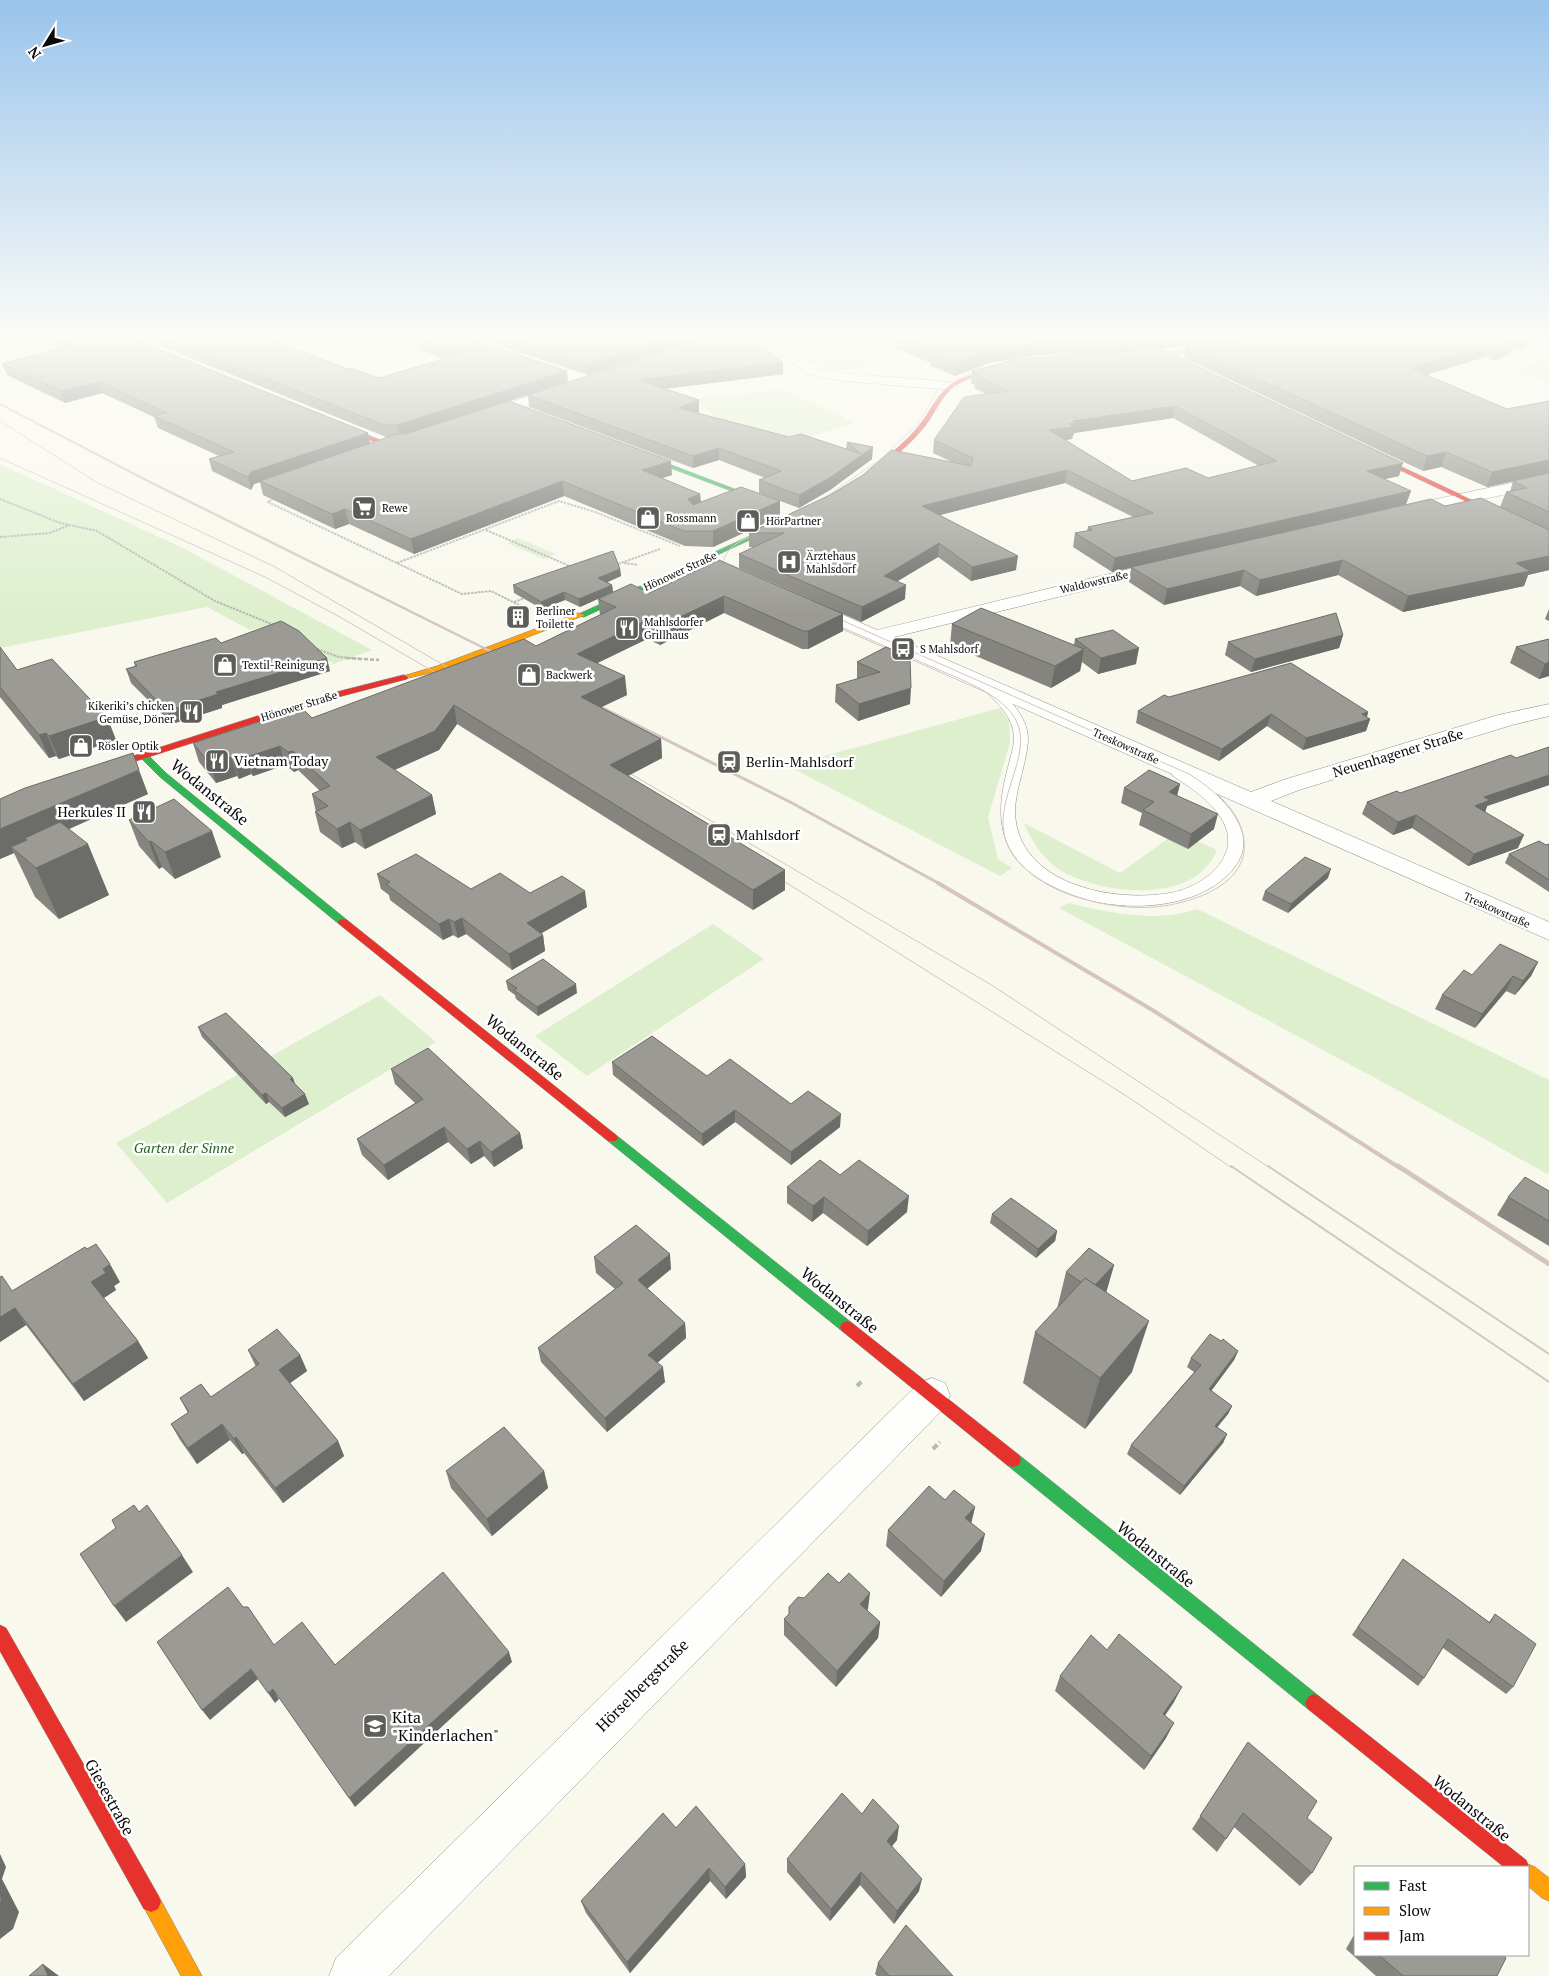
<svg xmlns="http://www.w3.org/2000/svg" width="1549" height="1976" viewBox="0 0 1549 1976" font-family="'PT Serif',serif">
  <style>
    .green { fill: #deefcd }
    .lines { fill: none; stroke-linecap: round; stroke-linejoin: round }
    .lane-casing { stroke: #92918c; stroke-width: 1 }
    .street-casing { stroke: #92918c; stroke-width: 1 }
    .fast-casing { stroke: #888883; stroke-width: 1 }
    .slow-casing { stroke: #888883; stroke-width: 1 }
    .jam-casing { stroke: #888883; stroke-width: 1 }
    .path-far2 { stroke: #b7b7b5; stroke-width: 2; stroke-dasharray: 2.5 1; stroke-linecap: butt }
    .path-far1 { stroke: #b7b7b5; stroke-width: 2.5; stroke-dasharray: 4 2; stroke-linecap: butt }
    .path { stroke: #b7b7b5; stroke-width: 4; stroke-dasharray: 6 3; stroke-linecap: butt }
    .lane { fill: #fefefc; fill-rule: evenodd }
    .street { fill: #fefefc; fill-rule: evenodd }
    .fast { fill: #30b455; fill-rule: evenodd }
    .slow { fill: #ff9f0a; fill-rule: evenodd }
    .jam { fill: #e5322d; fill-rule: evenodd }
    .tram-far1 { stroke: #d5c5c2; stroke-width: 1 }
    .tram { stroke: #d5c5c2; stroke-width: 2 }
    .rail-far4 { stroke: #d5c5c2; stroke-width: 2 }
    .rail-far3 { stroke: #d5c5c2; stroke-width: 2.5 }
    .rail-far2 { stroke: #d5c5c2; stroke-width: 3 }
    .rail-far1 { stroke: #d5c5c2; stroke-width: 4 }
    .rail { stroke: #d5c5c2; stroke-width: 5 }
    .wall { fill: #85847f; fill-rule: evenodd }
    .shaded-wall { fill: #6c6c68 }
    .building { fill: #9b9a94; stroke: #6c6c68; fill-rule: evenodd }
    .labels { text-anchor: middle; stroke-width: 5; stroke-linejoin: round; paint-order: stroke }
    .far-poi-label { font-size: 11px; fill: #0a0a0a; stroke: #fff; text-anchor: start }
    .far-street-label { font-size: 11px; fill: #0a0a0a; stroke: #fff }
    .street-label { font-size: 14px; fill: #0a0a0a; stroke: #fff }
    .poi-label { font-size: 14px; fill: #0a0a0a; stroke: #fff; text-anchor: start }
    .park-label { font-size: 14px; font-style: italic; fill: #23601c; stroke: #fff }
    .near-street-label { font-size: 16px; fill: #0a0a0a; stroke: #fff }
    .near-poi-label { font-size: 16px; fill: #0a0a0a; stroke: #fff; text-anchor: start }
  </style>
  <rect width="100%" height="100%" fill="#f9f8ed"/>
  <!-- green -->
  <g class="green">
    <path d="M771,338H853L903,360L834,372V370L809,363Z"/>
    <path d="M1549,357V383L1514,370Z"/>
    <path d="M783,389L855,423L755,453L695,399Z"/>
    <path d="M0,464L183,548L372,650L334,664L295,640L268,626L250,630L207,607L0,648Z"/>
    <path d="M518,538L556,554L544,559L507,543Z"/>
    <path d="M1000,708L1009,721L1010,743L988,817L998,859L1012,868L1000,876L788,766Z"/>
    <path d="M1024,823L1120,873L1177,832L1217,850C1195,904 1109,895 1067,874C1045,863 1033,844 1024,823Z"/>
    <path d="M1069,903C1110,913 1156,923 1197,909L1549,1080V1171L1547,1174L1401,1092L1059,908Z"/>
    <path d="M713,924L764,959L587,1076L535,1036Z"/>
    <path d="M380,995L436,1042L167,1203L116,1143Z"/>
  </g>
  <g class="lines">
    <defs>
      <g id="lane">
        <path d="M1468,338H1480L1534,356L1527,358Z"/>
        <path d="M987,680L992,681C1005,696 1022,710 1027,730C1032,751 1015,786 1015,812C1017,884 1112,903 1170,893C1204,887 1245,855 1221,818C1210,800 1190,787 1173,776L1171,773L1178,769C1197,773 1217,793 1229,807C1244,826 1250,848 1234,868C1189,924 1066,914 1020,863C995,835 999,800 1008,767C1011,755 1016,742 1013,730C1009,710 991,699 980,684Z"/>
      </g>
      <g id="street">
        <path d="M759,338H773L819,369L844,373L951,382L958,386L951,390L844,381L810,375Z"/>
        <path d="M565,385L570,386L572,389L570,392L511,411L504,407L506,404Z"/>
        <path d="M1549,475V485L1404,516L1398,515L1396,511L1398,507L1404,506Z"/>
        <path d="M1167,560L1173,561L1176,565L1173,569L894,637L1251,792L1283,780L1498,715L1549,704V716L1512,725L1299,790L1271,801L1549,922V940L802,611L800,607L802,603H816L877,630Z"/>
        <path d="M932,1378L945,1383L950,1395L945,1407L389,1976H329L336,1958L919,1383Z"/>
      </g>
      <g id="fast">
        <path d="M636,453H640L771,503L766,504L636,455Z"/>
        <path d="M781,522L786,523L584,617L577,615Z"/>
        <path d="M144,753L147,754L166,773L347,920L348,922L347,924H339L160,777L139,756Z"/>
        <path d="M612,1133L616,1135L852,1323L854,1327L852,1331L847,1333L842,1331L608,1141L606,1138L608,1135Z"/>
        <path d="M1013,1453L1019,1455L1320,1697L1323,1703L1320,1709L1314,1712L1308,1709L1007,1465L1005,1460L1007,1455Z"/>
      </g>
      <g id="slow">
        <path d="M1222,347L1224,350L1133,358L1130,356Z"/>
        <path d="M578,613L585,615L443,670L404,679L400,677L437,666Z"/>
        <path d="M1528,1864L1535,1867L1549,1878V1901L1542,1898L1528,1886V1867H1521Z"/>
        <path d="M151,1892L158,1895L202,1976H181L141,1902L144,1895Z"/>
      </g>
      <g id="jam">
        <path d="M1008,366L1010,369C991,373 971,375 955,386C941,396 935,413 925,426C909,446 890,461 870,475H866V473C884,459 903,445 918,427C930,413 937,393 953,383C969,372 990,370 1008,366Z"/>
        <path d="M332,422H336L385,442L411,438L414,440L384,446L332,424Z"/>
        <path d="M1366,452H1370L1549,536V541L1366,454Z"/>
        <path d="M404,675L408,677L407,679L319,702L133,762L130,763L125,760L127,758L313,698Z"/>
        <path d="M343,919L347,920L616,1135L618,1138L616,1141H608L339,924L338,922L339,920Z"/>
        <path d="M847,1321L852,1323L1019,1455L1021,1460L1019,1465L1013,1467L1007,1465L842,1331L840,1327L842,1323Z"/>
        <path d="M0,1625L6,1628L158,1895L161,1902L158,1909L151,1912L144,1909L0,1651Z"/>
        <path d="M1314,1694L1320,1697L1526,1860L1529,1867L1528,1869V1867H1504L1308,1709L1305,1703L1308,1697Z"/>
      </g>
    </defs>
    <!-- lane casing -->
    <use href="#lane" class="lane-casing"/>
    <!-- street casing -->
    <use href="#street" class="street-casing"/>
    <!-- fast casing -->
    <use href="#fast" class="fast-casing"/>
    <!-- slow casing -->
    <use href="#slow" class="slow-casing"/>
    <!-- jam casing -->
    <use href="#jam" class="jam-casing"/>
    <!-- path-far2 -->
    <g class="path-far2">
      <path d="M274,498L268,502L462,594L491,591L523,607L529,613"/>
      <path d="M0,499L60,523L97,531L215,601L274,625"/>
      <path d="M486,530L572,567"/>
      <path d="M0,537L50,533L69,525"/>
      <path d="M397,563L559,501L595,512L680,546"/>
      <path d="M624,563L638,565"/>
      <path d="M615,565L660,549"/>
      <path d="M514,602L527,597"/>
      <path d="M317,649L339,657L362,659"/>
    </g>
    <!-- path-far1 -->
    <path class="path-far1" d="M346,658L379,660"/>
    <!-- path -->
    <g class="path">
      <path d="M857,1386L862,1381"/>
      <path d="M933,1449L940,1442"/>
    </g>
    <!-- lane -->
    <use href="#lane" class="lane"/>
    <!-- street -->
    <use href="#street" class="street"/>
    <!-- fast -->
    <use href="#fast" class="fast"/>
    <!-- slow -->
    <use href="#slow" class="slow"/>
    <!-- jam -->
    <use href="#jam" class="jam"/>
    <!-- tram-far1 -->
    <g class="tram-far1">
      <path d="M1153,353L1200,348"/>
      <path d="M0,421L98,483L275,567L459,674"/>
      <path d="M0,458L265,577L338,616L448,680"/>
      <path d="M814,505L881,459L918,424L938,390L945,384L986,369"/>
      <path d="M729,574L723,564C726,545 743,540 760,532"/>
      <path d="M830,615L1189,774C1258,816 1271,880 1179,903C1135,914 1083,904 1044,882C949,826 1056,757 1007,708C986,687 956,678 930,666C897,651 863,637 830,622"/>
      <path d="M619,767L990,984L1270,1168"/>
      <path d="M774,875L1128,1097L1232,1168"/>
    </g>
    <!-- tram -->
    <g class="tram">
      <path d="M1231,1166L1549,1382"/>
      <path d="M1268,1166L1549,1354"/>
    </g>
    <!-- rail-far4 -->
    <path class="rail-far4" d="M0,404L146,480"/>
    <!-- rail-far3 -->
    <path class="rail-far3" d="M144,479L502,657"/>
    <!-- rail-far2 -->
    <path class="rail-far2" d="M589,701L792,803L940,884"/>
    <!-- rail-far1 -->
    <path class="rail-far1" d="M938,883L1154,1011L1400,1168"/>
    <!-- rail -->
    <path class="rail" d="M1398,1166L1549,1264"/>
  </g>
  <!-- wall -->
  <g class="wall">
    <path d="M37,338H131L368,433L370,443L388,437H386L141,338H299L280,343L347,369L379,378L445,359L420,350L415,338H468L568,382L510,401L672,475L662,478L700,494L701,502L780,501V516L713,547L685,546L564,496L414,554L349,524L335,529L263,495L260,482L254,484L251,490L212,471L209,459L219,456L158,428L154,417L102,393L65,403L7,375L2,364L60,348Z"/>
    <path d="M475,338H703L588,375Z"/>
    <path d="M896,338H1543L1520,349L1513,347L1510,354L1494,361L1485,357L1426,375L1507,409L1549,401V570L1528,575L1524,586L1403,612L1338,575L1256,596L1240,586L1164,605L1129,582L1131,568L1112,572L1073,547L1075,533L1087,531L1088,527L1133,517L1065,483L939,515L1016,570L971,581L938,557L897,581L905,599L861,622L843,614V631L808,649H802L724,613L660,645L647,639L597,663L627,695L600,707L661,739L662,758L628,776L785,870V890L753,910L457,724L439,750L395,770L432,795L436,814L365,849L355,842L342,848L320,832L315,812H316L312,794L320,791L298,770L294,772L285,765L253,776L251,774L239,779L237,776L216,783L199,762L193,743L312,718L536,646L600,615L598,599L649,593L719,560L824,605L739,568V554L754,547H749V533L954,463L933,453L934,440L986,394L974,388L975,385L971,383L972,371L1161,349L1399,476L1384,479L1411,491L1406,504L1500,507L1506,492H1510L1513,481L1549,473L1487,487L1441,467L1423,471L1184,358L1186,346L1113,352L1031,356L989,363L955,376L931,366V363L895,348ZM1173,418L1259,466L1208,478L1132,481L1065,440L1072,439L1073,435H1074V433Z"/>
    <path d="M783,362V374L664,389L699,412L698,413L789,437L846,449L847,442L872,459L830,490L799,508L759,493V480L765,478L719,460L693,468L529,407L528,395Z"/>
    <path d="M620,569L621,576L607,582L612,585L613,592L580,607L565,600L542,609L514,593L513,585Z"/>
    <path d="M1549,609V621L1545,619Z"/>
    <path d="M952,624L1074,645L1075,639L1136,664L1098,674L1082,662L1080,671L1051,688L950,645Z"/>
    <path d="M1343,635L1339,648L1251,672L1225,655L1228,642Z"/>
    <path d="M1549,639V676L1539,679L1510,663L1516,647Z"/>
    <path d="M221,643L330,671L222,705V708L172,724L131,683L126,669L135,666L134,662Z"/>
    <path d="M0,647L17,670L107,717L116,740L59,759L56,756L49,758L0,697Z"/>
    <path d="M886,647L910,704L858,721L835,702L836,685L858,679L857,678V662Z"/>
    <path d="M1169,697L1368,712L1367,717L1370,719L1366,731L1303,750L1267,726L1219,761L1136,723L1138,711Z"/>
    <path d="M1180,784L1177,796L1214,829L1188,849L1139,825L1142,813L1121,803L1124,788Z"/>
    <path d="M1549,785L1487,806L1485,812L1518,848L1468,866L1412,828L1393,835L1362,814L1367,802L1400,793Z"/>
    <path d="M148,794L69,829L109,895L59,919L35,897L14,853L0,859V799Z"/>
    <path d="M129,820L221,857L175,879L162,867L159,869L139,846Z"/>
    <path d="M1549,844V892L1505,863L1509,854Z"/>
    <path d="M377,874L471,889L530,893L587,907L541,933L543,935L545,951L512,970L466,934L458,938L453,935L443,940L390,900L389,895L381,889Z"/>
    <path d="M1328,878L1288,913L1262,900L1265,891Z"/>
    <path d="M1538,962L1531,976L1515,995L1506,991L1475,1028L1435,1009L1442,995L1472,975Z"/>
    <path d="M506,981L577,993L538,1016L516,999L515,995L508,990Z"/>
    <path d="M198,1027L293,1078L295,1085L309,1104L285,1117L269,1102L266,1104L202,1037Z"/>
    <path d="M612,1062L707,1076L791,1104L840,1127L791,1165L735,1122L703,1146L613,1075Z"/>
    <path d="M391,1069L520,1133L523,1148L494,1167L484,1156L471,1164L448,1142L388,1180L362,1155L357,1139L415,1103L395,1084Z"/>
    <path d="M840,1175L907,1212L867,1246L823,1213L812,1222L787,1203V1187Z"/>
    <path d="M1549,1191V1246L1497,1215L1508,1197Z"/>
    <path d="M992,1214L1057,1231L1055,1241L1036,1258L990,1223Z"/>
    <path d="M594,1257L671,1269L647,1289L685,1323L686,1338L657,1363L665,1382L607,1432L541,1362L538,1348L615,1289L596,1273Z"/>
    <path d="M1114,1265L1106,1292L1132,1372L1085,1429L1023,1383L1035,1332L1057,1309L1066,1272Z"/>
    <path d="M120,1282L114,1286L116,1290L103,1298L138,1341L148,1358L84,1401L26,1325L0,1342L12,1291Z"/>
    <path d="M1221,1341L1238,1351L1234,1360L1211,1391L1232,1406L1228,1414L1217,1427L1227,1434L1223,1443L1180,1495L1127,1454L1131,1445L1194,1372L1187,1367L1191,1358Z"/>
    <path d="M248,1350L300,1355L307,1371L290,1383L338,1441L344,1456L283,1503L244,1453L242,1454L230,1440L197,1464L180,1440L171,1424L188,1413L180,1398L211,1397L256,1367Z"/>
    <path d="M446,1471H544L548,1488L492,1536L451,1488Z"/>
    <path d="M945,1500L975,1507L971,1523L981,1551L941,1597L886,1546L888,1530Z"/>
    <path d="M1403,1559L1489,1622L1495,1614L1513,1687L1506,1694L1443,1648L1424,1678L1418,1686L1352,1635Z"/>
    <path d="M789,1607L868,1609L867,1610L880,1622L878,1638L836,1687L784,1635V1619L789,1615Z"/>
    <path d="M1107,1650L1174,1702L1165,1715L1166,1738L1144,1770L1055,1691L1060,1676Z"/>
    <path d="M1248,1742L1307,1818L1312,1873L1300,1886L1234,1827L1217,1852L1192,1829Z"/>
    <path d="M862,1814L897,1840L892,1846L919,1891L894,1924L860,1885L830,1921L787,1872V1859Z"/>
    <path d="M676,1828L745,1864L746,1877L726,1899L710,1881L630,1973L586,1913L581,1901Z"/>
    <path d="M1355,1933V1955H1503L1497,1976H1376L1346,1949Z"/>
    <path d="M878,1963L953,1976H877L875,1974Z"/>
  </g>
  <!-- shaded-wall -->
  <g class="shaded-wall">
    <path d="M263,338H299L265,347Z"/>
    <path d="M669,338H703L588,375L587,364Z"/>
    <path d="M1136,338H1278L1113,352L1115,340Z"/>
    <path d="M1524,338H1543L1520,349Z"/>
    <path d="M1514,342L1510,354L1494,361L1498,348Z"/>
    <path d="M1033,344L1031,356L989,363L955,376L956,363L990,351Z"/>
    <path d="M1489,345L1485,357L1406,381L1410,368Z"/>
    <path d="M783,362V374L639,392L638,380Z"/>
    <path d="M567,371L568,382L400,437L397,425Z"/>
    <path d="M99,382L102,393L65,403L61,391Z"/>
    <path d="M699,400V412L679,419L678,408Z"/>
    <path d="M1175,406L1173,418L1074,433V435H1073L1072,439L1047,443L1049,430L1069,424L1073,421Z"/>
    <path d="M368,433L370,446L260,481V482L254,484L251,490L248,477L251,472Z"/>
    <path d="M873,447L872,459L830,490L799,508V495Z"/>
    <path d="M719,448V460L693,468V456Z"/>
    <path d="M1446,452L1441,467L1423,471L1427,456Z"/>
    <path d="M1549,460V473L1487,487L1492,472Z"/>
    <path d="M671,461L672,475L643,484L642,470Z"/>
    <path d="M1403,463L1399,476L1363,484L1367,471Z"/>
    <path d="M1067,470L1065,483L921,520L922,506Z"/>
    <path d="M562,481L564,496L414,554L411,539Z"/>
    <path d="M1411,491L1406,504L1112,572L1115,558Z"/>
    <path d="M700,494L701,508L688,514V499Z"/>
    <path d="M780,501V516L713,547V531Z"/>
    <path d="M345,509L349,524L335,529L332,514Z"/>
    <path d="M939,543L938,557L883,590L884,576Z"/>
    <path d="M1018,556L1016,570L971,581L972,567Z"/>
    <path d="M1549,556V570L1528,575L1524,586L1403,612L1408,596L1516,563Z"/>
    <path d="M1343,560L1338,575L1256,596L1260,580Z"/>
    <path d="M620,569L621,576L599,586L598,578Z"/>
    <path d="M1244,570L1240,586L1164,605L1167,589Z"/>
    <path d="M612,585L613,592L580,607L579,599Z"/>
    <path d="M906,585L905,599L861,622L862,607Z"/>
    <path d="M564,592L565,600L542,609L541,602Z"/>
    <path d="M724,596V613L660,645L659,627Z"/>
    <path d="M843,614V631L808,649V631Z"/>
    <path d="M645,621L647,639L579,672L577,654Z"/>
    <path d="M1343,635L1339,648L1251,672L1255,659Z"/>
    <path d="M1139,648L1136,664L1098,674L1101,658Z"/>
    <path d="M1084,649L1080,671L1051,688L1055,666Z"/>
    <path d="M327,658L330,671L222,705V708L172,724L167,711L216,692Z"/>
    <path d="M1549,662V676L1539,679L1545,664Z"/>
    <path d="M625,676L627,695L583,716L581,697Z"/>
    <path d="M911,688L910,704L858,721L859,704Z"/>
    <path d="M454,705L457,724L439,750L380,776L376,757Z"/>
    <path d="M1368,712L1366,720L1370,719L1366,731L1303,750L1306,738Z"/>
    <path d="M1271,714L1267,726L1219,761L1222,749Z"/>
    <path d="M107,717L116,740L59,759L49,736Z"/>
    <path d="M46,733L56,756L49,758L39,735Z"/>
    <path d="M661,739L662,758L612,784L610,765Z"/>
    <path d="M280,746L285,765L253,776L247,757Z"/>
    <path d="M293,751L298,770L294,772L288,752Z"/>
    <path d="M246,755L251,774L239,779L233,759Z"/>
    <path d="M231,757L237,776L216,783L210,764Z"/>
    <path d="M139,770L148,794L30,846L25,838L29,847H11L14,853L0,859V829Z"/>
    <path d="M1549,775V785L1487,806L1485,813L1475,806L1484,797Z"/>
    <path d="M1180,784L1176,799L1169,792Z"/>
    <path d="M432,795L436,814L365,849L360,830Z"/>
    <path d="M1218,814L1214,829L1188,849L1191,834Z"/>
    <path d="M1416,815L1412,828L1393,835L1398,822Z"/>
    <path d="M350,822L355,842L342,848L337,829Z"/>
    <path d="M212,831L221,857L175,879L165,852Z"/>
    <path d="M1524,835L1518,848L1468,866L1474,854Z"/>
    <path d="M151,841L162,867L159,869L149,842Z"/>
    <path d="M88,844L109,895L59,919L36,868Z"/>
    <path d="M1331,869L1328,878L1288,913L1291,904Z"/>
    <path d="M785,870V890L753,910V890Z"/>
    <path d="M585,891L587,907L530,940L527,923Z"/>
    <path d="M462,918L466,934L458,938L454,922Z"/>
    <path d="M449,919L453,935L443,940L439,924Z"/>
    <path d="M543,935L545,951L512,970L509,954Z"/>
    <path d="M1538,962L1531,976L1515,995L1523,981Z"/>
    <path d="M1513,976L1506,991L1475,1028L1482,1014Z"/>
    <path d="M576,984L577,993L538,1016L537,1007Z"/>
    <path d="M293,1078L296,1087L290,1079Z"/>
    <path d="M266,1093L269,1102L266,1104L262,1095Z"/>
    <path d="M305,1094L309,1104L285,1117L282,1108Z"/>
    <path d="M735,1110V1122L703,1146L702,1134Z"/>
    <path d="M841,1114L840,1127L791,1165V1152Z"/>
    <path d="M444,1127L448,1142L388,1180L384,1165Z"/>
    <path d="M520,1133L523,1148L494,1167L491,1152Z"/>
    <path d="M480,1141L484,1156L471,1164L467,1149Z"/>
    <path d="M909,1196L907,1212L867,1246L868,1231Z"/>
    <path d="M824,1197L823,1213L812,1222L813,1206Z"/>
    <path d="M1057,1231L1055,1241L1036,1258L1038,1249Z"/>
    <path d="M670,1254L671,1269L639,1295L638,1280Z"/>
    <path d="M110,1264L120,1282L114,1286L116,1290L101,1300L91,1282L103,1269Z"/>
    <path d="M1114,1265L1101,1311L1092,1289Z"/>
    <path d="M15,1308L26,1325L0,1342V1317Z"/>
    <path d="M1149,1321L1132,1372L1085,1429L1100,1378Z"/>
    <path d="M685,1323L686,1338L649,1370L648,1355Z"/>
    <path d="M138,1341L148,1358L84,1401L73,1384Z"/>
    <path d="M1238,1351L1234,1360L1206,1398L1209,1389Z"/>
    <path d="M300,1355L307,1371L286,1386L279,1370Z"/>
    <path d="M663,1367L665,1382L607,1432L605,1418Z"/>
    <path d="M1232,1406L1228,1414L1211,1435L1215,1426Z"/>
    <path d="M222,1424L230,1440L197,1464L188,1448Z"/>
    <path d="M1227,1434L1223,1443L1180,1495L1184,1486Z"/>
    <path d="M236,1437L244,1453L242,1454L234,1439Z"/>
    <path d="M338,1441L344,1456L283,1503L275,1488Z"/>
    <path d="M544,1471L548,1488L492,1536L487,1519Z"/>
    <path d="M975,1507L971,1524L965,1518Z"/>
    <path d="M985,1534L981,1551L941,1597L944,1581Z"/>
    <path d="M182,1555L193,1572L126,1622L114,1606Z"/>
    <path d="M870,1593L868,1609L859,1620L860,1604Z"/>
    <path d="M880,1622L878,1638L836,1687L837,1671Z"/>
    <path d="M509,1652L512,1662L355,1807L349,1798Z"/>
    <path d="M251,1669L258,1679L210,1720L202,1710Z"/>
    <path d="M1182,1687L1174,1702L1156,1729L1163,1714Z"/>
    <path d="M273,1689L279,1699L275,1703L268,1693Z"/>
    <path d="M1174,1723L1166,1738L1144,1770L1151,1756Z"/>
    <path d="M899,1826L897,1840L885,1854L887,1841Z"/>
    <path d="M0,1854L6,1867L2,1879L19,1912L13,1929L0,1939Z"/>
    <path d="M745,1864L746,1877L726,1899L725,1887Z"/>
    <path d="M709,1868L710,1881L630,1973L627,1962Z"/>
    <path d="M861,1872L860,1885L830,1921L831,1909Z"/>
    <path d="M922,1879L919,1891L894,1924L897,1911Z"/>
    <path d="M43,1964L59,1976H48Z"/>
  </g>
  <!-- building -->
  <g class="building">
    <path d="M57,338H131L368,433L251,472L248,477L209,459L234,452L154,416L167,413L99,382L61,391L2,364L72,345Z"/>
    <path d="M164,338H267L347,369L351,368L379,378L461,354L418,339L417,338H468L567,371L397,425H384Z"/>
    <path d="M506,338H669L587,364Z"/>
    <path d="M706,338H752L783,362L638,380L699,400L678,408L789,437L801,434L861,454L847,442L873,447L831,477L799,495L759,480L781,471L719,448L693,456L528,395Z"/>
    <path d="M902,338H1136L1033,344L990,351L956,363L932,353L937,352Z"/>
    <path d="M1269,338H1503L1514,342L1498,348L1489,345L1410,368L1507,409L1549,401V460L1492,472L1446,452L1427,456L1186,346Z"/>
    <path d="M1161,349L1403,463L1367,471L1411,491L1115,558L1075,533L1092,530L1088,527L1153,513L1067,470L922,506L1018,556L972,567L939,543L884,576L906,585L862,607L739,554L784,533H749L830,495L863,475L892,450L971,466L973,458L934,440L964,397L1008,391L976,376L981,375L972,371L1018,359ZM1175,406L1277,461L1208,478L1186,468L1132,481L1049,430L1074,427L1069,424L1076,423L1073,421Z"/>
    <path d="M509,401L671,461L642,470L700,494L688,499L693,505L741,487L780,501L713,531H684L562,481L411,539L345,509L332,514L260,481L397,434H405Z"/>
    <path d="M1549,473V512L1506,492L1527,488L1513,481Z"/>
    <path d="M1481,498L1549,530V556L1516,563L1530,571L1408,596L1343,560L1260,580L1244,570L1167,589L1131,567L1431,499L1445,506Z"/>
    <path d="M613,551L620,569L598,578L612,585L579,599L564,592L541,602L513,585Z"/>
    <path d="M719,560L843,614L808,631H803L724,596L659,627L645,621L577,654L625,676L581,697L661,739L610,765L785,870L753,890L454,705L435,731L376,757L432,795L360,830L350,822L337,829L315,812L328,806L312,794L330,786L293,751L288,752L280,746L247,757L246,755L233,759L231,757L210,764L193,743L302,708L312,718L524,639L536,646L616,607L598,599L631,584L649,593Z"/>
    <path d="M981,608L1084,649L1055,666L952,624Z"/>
    <path d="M1336,613L1343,635L1255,659L1228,642Z"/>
    <path d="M281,621L299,631L327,658L216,692L218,694L167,711L126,669L137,666L134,662L216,638L221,643Z"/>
    <path d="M1113,630L1139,648L1101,658L1075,639Z"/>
    <path d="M1549,639V662L1545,664L1516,647Z"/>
    <path d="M0,647L17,670L52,659L107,717L49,736L46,733L39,735L0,687Z"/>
    <path d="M886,647L910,658L911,688L859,704L836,685L880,672L857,662Z"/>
    <path d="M1291,663L1368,712L1362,714L1370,719L1306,738L1271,714L1222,749L1138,711L1164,695L1169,697Z"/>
    <path d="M1549,747V775L1484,797L1490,800L1475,806L1524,835L1474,854L1416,815L1398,822L1367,802L1397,791L1400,793L1511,755L1516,758Z"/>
    <path d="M133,753L139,770L0,829V799L25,788Z"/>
    <path d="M1149,770L1180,784L1169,792L1218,814L1191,834L1143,810L1154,802L1124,788Z"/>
    <path d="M174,799L212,831L165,852L151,841L149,842L129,820Z"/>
    <path d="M60,822L88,844L36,868L11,847L27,840L25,838Z"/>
    <path d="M1539,841L1546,845L1549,844V880L1509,854Z"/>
    <path d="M416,854L471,889L500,873L530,893L562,876L585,891L527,923L543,935L509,954L462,918L454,922L449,919L439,924L386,884L390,882L377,874Z"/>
    <path d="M1305,857L1331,869L1291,904L1265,891Z"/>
    <path d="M1500,944L1538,962L1523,981L1513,976L1482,1014L1442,995L1464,970L1472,975Z"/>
    <path d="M543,959L576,984L537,1007L514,990L517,988L506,981Z"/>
    <path d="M226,1013L293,1078L290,1079L305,1094L282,1108L266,1093L262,1095L198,1027Z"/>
    <path d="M652,1036L707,1076L730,1059L791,1104L808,1091L841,1114L791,1152L735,1110L702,1134L612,1062Z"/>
    <path d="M428,1048L520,1133L491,1152L480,1141L467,1149L444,1127L384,1165L357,1139L423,1099L391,1069Z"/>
    <path d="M820,1160L840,1175L859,1160L909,1196L868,1231L824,1197L813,1206L787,1187Z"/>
    <path d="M1525,1177L1549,1191V1221L1508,1197Z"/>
    <path d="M1011,1198L1057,1231L1038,1249L992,1214Z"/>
    <path d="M636,1225L670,1254L638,1280L685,1323L648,1355L663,1367L605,1418L538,1348L623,1283L594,1257Z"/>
    <path d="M96,1244L110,1264L103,1269L106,1273L91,1282L138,1341L73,1384L15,1308L0,1317V1277L2,1276L12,1291L85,1247L87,1249Z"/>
    <path d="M1089,1248L1114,1265L1095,1285L1085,1278L1081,1282L1066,1272Z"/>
    <path d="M1085,1278L1149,1321L1100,1378L1035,1332Z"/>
    <path d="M277,1329L300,1355L279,1370L338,1441L275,1488L236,1437L234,1439L222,1424L188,1448L171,1424L189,1412L180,1398L201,1384L211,1397L259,1364L248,1350Z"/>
    <path d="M1210,1334L1221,1341L1223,1339L1238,1351L1209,1389L1232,1406L1215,1426L1227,1434L1184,1486L1131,1445L1201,1365L1191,1358Z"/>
    <path d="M504,1427L544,1471L487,1519L446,1471Z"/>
    <path d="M929,1486L945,1500L954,1490L975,1507L965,1518L985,1534L944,1581L888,1530Z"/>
    <path d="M134,1505L139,1512L147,1505L182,1555L114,1606L80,1554L116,1528L112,1520Z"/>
    <path d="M1403,1559L1490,1623L1495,1614L1536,1644L1513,1687L1448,1639L1424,1678L1358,1627Z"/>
    <path d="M443,1572L509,1652L349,1798L273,1689L268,1693L251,1669L202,1710L157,1642L228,1587L243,1607H248L274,1645L302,1622L335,1665Z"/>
    <path d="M828,1573L839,1583L849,1573L870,1593L860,1604L880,1622L837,1671L784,1619L789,1614V1607L798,1597L804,1598Z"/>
    <path d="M1119,1634L1182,1687L1163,1714L1174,1723L1151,1756L1060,1676L1091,1635L1107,1650Z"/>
    <path d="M1248,1742L1317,1801L1307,1818L1332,1838L1312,1873L1243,1813L1226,1839L1200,1816Z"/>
    <path d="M842,1793L862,1814L873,1799L899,1826L887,1841L922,1879L897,1911L861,1872L831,1909L787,1859Z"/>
    <path d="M696,1806L745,1864L725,1887L709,1868L627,1962L581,1901L663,1813L676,1828Z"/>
    <path d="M0,1895L2,1899L0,1905Z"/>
    <path d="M906,1925L953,1976H889L878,1963Z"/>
    <path d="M1379,1955H1503L1506,1958L1497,1976H1403Z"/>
    <path d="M43,1964L48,1976H29Z"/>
  </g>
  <!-- sky -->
  <linearGradient id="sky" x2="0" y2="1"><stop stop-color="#99c4ec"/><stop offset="0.55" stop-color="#fcfcf7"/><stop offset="1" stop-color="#fcfcf7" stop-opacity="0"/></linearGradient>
  <rect width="1549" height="615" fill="url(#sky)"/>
  <!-- icons -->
  <defs>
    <symbol id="supermarket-square" viewBox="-11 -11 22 22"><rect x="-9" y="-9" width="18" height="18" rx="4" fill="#5e5d59" stroke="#fff"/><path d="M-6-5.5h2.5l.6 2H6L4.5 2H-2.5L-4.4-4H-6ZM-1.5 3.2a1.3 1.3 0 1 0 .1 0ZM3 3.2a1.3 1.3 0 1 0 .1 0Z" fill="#fff"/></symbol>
    <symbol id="shop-square" viewBox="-11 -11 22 22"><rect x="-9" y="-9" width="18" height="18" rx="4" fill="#5e5d59" stroke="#fff"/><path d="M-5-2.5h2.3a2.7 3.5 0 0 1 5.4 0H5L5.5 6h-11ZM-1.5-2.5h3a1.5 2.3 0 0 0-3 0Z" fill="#fff"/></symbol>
    <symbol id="hospital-square" viewBox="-11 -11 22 22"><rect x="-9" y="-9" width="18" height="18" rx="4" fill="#5e5d59" stroke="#fff"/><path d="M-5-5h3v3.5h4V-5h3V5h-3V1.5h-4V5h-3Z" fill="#fff"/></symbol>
    <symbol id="building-square" viewBox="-11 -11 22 22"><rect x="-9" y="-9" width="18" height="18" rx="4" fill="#5e5d59" stroke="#fff"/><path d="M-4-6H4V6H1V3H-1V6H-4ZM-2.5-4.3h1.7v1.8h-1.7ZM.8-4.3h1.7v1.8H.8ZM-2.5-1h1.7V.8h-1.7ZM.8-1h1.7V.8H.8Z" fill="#fff"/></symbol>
    <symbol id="restaurant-square" viewBox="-11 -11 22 22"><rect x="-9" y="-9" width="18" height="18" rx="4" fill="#5e5d59" stroke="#fff"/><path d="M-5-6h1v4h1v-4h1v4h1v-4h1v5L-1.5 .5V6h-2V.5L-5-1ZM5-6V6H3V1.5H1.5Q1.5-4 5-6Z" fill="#fff"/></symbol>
    <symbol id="bus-square" viewBox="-11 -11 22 22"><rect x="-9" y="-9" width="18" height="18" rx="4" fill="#5e5d59" stroke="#fff"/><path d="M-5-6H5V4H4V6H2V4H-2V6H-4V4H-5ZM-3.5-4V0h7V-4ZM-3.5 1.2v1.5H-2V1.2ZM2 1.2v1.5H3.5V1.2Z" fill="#fff"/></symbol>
    <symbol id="station-square" viewBox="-11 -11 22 22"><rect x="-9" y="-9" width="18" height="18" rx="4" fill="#5e5d59" stroke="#fff"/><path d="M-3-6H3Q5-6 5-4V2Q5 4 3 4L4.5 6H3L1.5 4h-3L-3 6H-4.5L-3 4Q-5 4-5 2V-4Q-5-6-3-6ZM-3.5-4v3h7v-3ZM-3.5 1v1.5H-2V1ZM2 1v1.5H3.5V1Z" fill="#fff"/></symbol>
    <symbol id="school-square" viewBox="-11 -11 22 22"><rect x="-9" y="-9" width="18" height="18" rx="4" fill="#5e5d59" stroke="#fff"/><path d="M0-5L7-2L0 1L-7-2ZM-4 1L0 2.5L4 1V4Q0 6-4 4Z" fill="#fff"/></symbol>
  </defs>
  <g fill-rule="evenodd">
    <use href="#supermarket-square" x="350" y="494" width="28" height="28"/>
    <use href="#shop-square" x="634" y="504" width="28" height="28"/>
    <use href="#shop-square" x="734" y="507" width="28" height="28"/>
    <use href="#hospital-square" x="775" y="548" width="28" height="28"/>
    <use href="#building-square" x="504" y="603" width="28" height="28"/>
    <use href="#restaurant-square" x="613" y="614" width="28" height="28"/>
    <use href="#bus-square" x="889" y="635" width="28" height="28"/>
    <use href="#shop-square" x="211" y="651" width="28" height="28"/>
    <use href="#shop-square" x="515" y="661" width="28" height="28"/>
    <use href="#restaurant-square" x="177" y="698" width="28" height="28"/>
    <use href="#shop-square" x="67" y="732" width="28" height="28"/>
    <use href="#restaurant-square" x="203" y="747" width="28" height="28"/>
    <use href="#station-square" x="715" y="748" width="28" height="28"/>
    <use href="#restaurant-square" x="130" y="798" width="28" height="28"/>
    <use href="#station-square" x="705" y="821" width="28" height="28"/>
    <use href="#school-square" x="361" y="1712" width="28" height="28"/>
  </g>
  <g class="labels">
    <!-- far-poi labels -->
    <g class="far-poi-label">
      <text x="382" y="512">Rewe</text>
      <text x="666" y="522">Rossmann</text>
      <text x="766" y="525">HörPartner</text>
      <text x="806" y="560">Ärztehaus<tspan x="806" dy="13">Mahlsdorf</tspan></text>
      <text x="536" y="615">Berliner<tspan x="536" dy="13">Toilette</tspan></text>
      <text x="644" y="626">Mahlsdorfer<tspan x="644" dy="13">Grillhaus</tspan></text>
      <text x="920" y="653">S Mahlsdorf</text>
      <text x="242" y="669">Textil-Reinigung</text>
      <text x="546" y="679">Backwerk</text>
      <text x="174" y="710" text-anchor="end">Kikeriki’s chicken<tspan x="174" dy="13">Gemüse, Döner</tspan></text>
      <text x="98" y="750">Rösler Optik</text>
    </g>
    <!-- far-street labels -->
    <g class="far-street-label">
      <text transform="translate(680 571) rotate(-25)" y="4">Hönower Straße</text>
      <text transform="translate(1094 582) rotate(-13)" y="4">Waldowstraße</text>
      <text transform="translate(299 706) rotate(-17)" y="4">Hönower Straße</text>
      <text transform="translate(1126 746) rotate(24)" y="4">Treskowstraße</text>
      <text transform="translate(1497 910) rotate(24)" y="4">Treskowstraße</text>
    </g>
    <!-- street labels -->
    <g class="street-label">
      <text transform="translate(1398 753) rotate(-17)" y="5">Neuenhagener Straße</text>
    </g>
    <!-- poi labels -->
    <g class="poi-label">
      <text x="234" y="766">Vietnam Today</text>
      <text x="746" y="767">Berlin-Mahlsdorf</text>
      <text x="126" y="817" text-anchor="end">Herkules II</text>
      <text x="736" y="840">Mahlsdorf</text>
    </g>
    <!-- park labels -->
    <g class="park-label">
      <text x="184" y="1153">Garten der Sinne</text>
    </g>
    <!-- near-street labels -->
    <g class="near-street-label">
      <text transform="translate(210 792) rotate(39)" y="6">Wodanstraße</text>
      <text transform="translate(525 1047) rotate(39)" y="6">Wodanstraße</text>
      <text transform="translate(840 1300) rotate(39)" y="6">Wodanstraße</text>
      <text transform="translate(1156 1554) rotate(39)" y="6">Wodanstraße</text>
      <text transform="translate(642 1685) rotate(-45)" y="6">Hörselbergstraße</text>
      <text transform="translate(110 1797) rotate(61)" y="6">Giesestraße</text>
      <text transform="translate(1472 1808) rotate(39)" y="6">Wodanstraße</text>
    </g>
    <!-- near-poi labels -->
    <g class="near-poi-label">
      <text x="392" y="1723">Kita<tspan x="392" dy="18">"Kinderlachen"</tspan></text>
    </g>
  </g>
  <!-- legend -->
  <rect x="1354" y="1866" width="175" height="90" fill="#ffffff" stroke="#9d9d9d"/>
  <rect x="1364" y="1882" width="25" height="8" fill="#30b455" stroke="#9d9d9d"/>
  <text x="1399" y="1891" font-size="15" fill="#0a0a0a">Fast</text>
  <rect x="1364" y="1907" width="25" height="8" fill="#ff9f0a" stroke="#9d9d9d"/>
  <text x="1399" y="1916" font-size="15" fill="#0a0a0a">Slow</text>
  <rect x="1364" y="1932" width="25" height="8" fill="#e5322d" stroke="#9d9d9d"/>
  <text x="1399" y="1941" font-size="15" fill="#0a0a0a">Jam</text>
  <!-- north arrow -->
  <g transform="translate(45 45) rotate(233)" stroke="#ffffff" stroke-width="4" paint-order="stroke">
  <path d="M0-4L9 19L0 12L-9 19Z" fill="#0a0a0a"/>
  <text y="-8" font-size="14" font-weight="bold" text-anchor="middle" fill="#0a0a0a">N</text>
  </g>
</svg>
